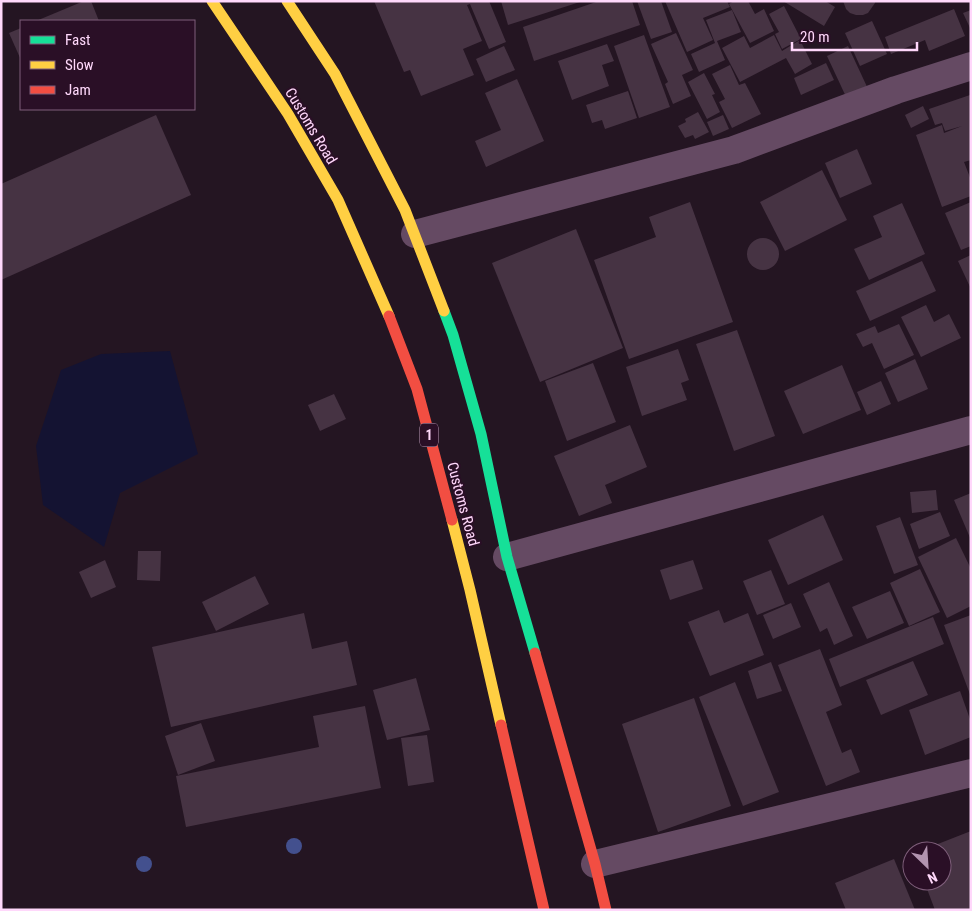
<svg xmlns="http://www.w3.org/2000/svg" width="972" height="911" viewBox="0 0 972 911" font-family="'Roboto Condensed',sans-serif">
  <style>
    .green { fill: #141332 }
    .building { fill: #463343 }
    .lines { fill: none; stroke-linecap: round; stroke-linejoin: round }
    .street { stroke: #654a63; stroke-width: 28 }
    .fast { stroke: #16e098; stroke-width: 11 }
    .slow { stroke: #ffcf43; stroke-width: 11 }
    .jam { stroke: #f24e42; stroke-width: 11 }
    .tree { fill: #43508e }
    .labels { text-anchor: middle; stroke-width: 4; stroke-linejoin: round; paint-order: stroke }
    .shield { fill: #2a0f26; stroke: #bf9cbb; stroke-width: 1 }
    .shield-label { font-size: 14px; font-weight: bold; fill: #ffd8fb }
    .street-label { font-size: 15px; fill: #ffd8fb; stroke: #2a0f26 }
  </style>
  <rect width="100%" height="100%" fill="#241522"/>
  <!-- green -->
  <path class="green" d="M170,351L198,454L120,493L104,547L43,505L36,446L61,370L101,354Z"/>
  <!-- building -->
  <g class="building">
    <path d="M84,1H91L99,21H36Z"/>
    <path d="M374,1H489L506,42L489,49L470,4L467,5L482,41L463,49L474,75L421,96L410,70L404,72Z"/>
    <path d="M501,1H580V2L508,25Z"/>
    <path d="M599,1H632L640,25L534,61L523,27Z"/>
    <path d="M637,1H661L672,32L651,39Z"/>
    <path d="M665,1H727L730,7L703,18L713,40L687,52Z"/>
    <path d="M734,1H748L755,14L764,9L774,31L750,43L729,4Z"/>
    <path d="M783,1H825L835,7L824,26Z"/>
    <path d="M843,1H875V3L868,13L863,15H856L850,13L846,9Z"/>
    <path d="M784,6L801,39L782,49L775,34L779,32L769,14Z"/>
    <path d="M954,9L965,36L929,51L925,40L891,54L885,37Z"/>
    <path d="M732,10L741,32L717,41L725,60L699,72L691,54L715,43L706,20Z"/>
    <path d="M971,10V30L963,13Z"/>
    <path d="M872,21L887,54L860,66L845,33Z"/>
    <path d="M21,28V60L9,33Z"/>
    <path d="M676,33L693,70L682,75L691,96L673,104L665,84L668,82L651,44Z"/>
    <path d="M644,35L670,107L639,118L614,46Z"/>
    <path d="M774,35L782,51L800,40L812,64L795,74L786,58L740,82L722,48L744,36L750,48Z"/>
    <path d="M607,44L614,61L602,65L609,86L572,100L558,61Z"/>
    <path d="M504,46L515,70L486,82L476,59Z"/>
    <path d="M848,46L869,91L848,101L827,56Z"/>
    <path d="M826,63L834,80L801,95L794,78Z"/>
    <path d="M730,65L739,85L745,83L761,114L732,128L719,102L725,99L712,74Z"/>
    <path d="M704,73L715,94L712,95L720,112L707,119L688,82Z"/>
    <path d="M517,79L544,141L486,167L475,141L501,130L485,93Z"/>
    <path d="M628,91L637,118L605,129L602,120L592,123L586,105Z"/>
    <path d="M970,95L971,160L964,162L971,180V196L942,207L916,135L942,125L944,133L962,126L945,131L942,123L935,125L929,109Z"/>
    <path d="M923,106L929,119L911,128L905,115Z"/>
    <path d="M698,112L709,132L695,139L693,135L685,138L678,126L686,122L685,119Z"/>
    <path d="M156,115L191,195L1,280V184Z"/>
    <path d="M723,115L729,129L713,136L707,122Z"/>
    <path d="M857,149L872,184L840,198L825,163Z"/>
    <path d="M822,170L847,220L785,251L760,202Z"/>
    <path d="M690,202L733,322L629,359L594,260L656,237L649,217Z"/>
    <path d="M971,202V246L961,250L945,213Z"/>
    <path d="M902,203L925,254L869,280L854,249L882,237L873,216Z"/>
    <path d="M576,229L623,348L540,382L492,263Z"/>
    <circle cx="763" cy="254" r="16"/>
    <path d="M971,255V289L958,261Z"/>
    <path d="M922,261L936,291L870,321L856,291Z"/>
    <path d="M926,305L934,322L949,314L961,338L921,357L901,317Z"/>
    <path d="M899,324L914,355L884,369L872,343L863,347L856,334L875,326L878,333Z"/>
    <path d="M737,330L775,436L734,451L696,344Z"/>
    <path d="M678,349L689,380L681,383L687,400L642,416L626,367Z"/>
    <path d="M915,359L928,389L898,402L885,373Z"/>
    <path d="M593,363L616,422L567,441L545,381Z"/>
    <path d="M842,365L861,410L803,434L784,391Z"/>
    <path d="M881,381L891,404L867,415L857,392Z"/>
    <path d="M334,394L346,419L320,431L308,405Z"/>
    <path d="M630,425L647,467L605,485L612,503L579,516L554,456Z"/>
    <path d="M936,490L938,510L912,513L910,492Z"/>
    <path d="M971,493V540L954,500Z"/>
    <path d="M940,512L950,536L919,549L910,524Z"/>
    <path d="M823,515L843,560L788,585L768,540Z"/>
    <path d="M900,517L918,565L894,574L876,526Z"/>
    <path d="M956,538L971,569V606L947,618L918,557Z"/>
    <path d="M138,551H161L160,581L137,580Z"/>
    <path d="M105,560L116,587L91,598L79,572Z"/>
    <path d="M693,560L703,589L670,600L660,570Z"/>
    <path d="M920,569L940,612L909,626L890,583Z"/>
    <path d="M771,570L785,604L757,615L743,581Z"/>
    <path d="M255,576L269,604L216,631L202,602Z"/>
    <path d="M829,582L853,636L834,645L827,628L820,632L803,594Z"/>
    <path d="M890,591L904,623L867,639L852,607Z"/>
    <path d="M791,603L801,627L773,639L763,615Z"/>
    <path d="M719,610L724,623L748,613L764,655L710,676L688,622Z"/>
    <path d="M304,613L312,649L347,641L357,685L171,727L152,647Z"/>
    <path d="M971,615V697L944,625Z"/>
    <path d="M933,617L944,644L840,687L829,659Z"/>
    <path d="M820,649L842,705L826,712L842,753L851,749L860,772L826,786L778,665Z"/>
    <path d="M913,661L928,695L881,715L866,680Z"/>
    <path d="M771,662L782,691L757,699L748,671Z"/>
    <path d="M416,678L430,730L387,740L373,690Z"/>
    <path d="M735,682L779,792L743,806L699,697Z"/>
    <path d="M960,691L971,722V737L925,755L909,710Z"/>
    <path d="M694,698L731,806L658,832L622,724Z"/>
    <path d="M365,706L381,788L186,827L176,776L319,747L313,716Z"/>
    <path d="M201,723L215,761L178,775L165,736Z"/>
    <path d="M427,735L434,782L408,786L401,738Z"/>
    <path d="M971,831V910H935L924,881H942V851H920Z"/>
    <path d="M894,859L915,910H846L835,883Z"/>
  </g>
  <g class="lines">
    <!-- street -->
    <g class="street">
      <path d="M415,234L734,150L896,90L971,66"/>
      <path d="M507,557L971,430"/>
      <path d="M595,864L971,773"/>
    </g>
    <!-- fast -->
    <path class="fast" d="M444,311L453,335L481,434L507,557L535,653"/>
    <!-- slow -->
    <g class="slow">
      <path d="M212,1L288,114L338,200L389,316"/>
      <path d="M287,1L335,74L405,210L444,311"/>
      <path d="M452,520L470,590L501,725"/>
    </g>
    <!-- jam -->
    <g class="jam">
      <path d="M389,316L417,389L452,520"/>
      <path d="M535,653L595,864L606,910"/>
      <path d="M501,725L544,910"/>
    </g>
  </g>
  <!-- trees -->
  <g class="tree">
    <circle cx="294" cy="846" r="8"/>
    <circle cx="144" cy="864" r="8"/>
  </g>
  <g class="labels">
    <!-- shield labels -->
    <rect class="shield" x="420" y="423.5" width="18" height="23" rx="4"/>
    <g class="shield-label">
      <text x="429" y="440">1</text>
    </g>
    <!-- street labels -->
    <g class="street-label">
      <text transform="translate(311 126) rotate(59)" y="5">Customs Road</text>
      <text transform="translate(463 504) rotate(75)" y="5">Customs Road</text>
    </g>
  </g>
  <!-- border -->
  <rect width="972" height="911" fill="none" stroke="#ffd8fb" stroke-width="5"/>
  <!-- legend -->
  <rect x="20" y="20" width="175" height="90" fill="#2a0f26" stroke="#7f5f7b"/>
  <rect x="30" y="36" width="25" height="8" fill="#16e098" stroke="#7f5f7b"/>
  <text x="65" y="45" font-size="15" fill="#ffd8fb">Fast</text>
  <rect x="30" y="61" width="25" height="8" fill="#ffcf43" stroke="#7f5f7b"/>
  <text x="65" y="70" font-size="15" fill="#ffd8fb">Slow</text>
  <rect x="30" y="86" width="25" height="8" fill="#f24e42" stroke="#7f5f7b"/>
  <text x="65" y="95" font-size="15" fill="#ffd8fb">Jam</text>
  <!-- north arrow -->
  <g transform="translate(927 866) rotate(155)"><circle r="24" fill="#2a0f26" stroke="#7f5f7b"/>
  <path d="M0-4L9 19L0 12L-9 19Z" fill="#b294af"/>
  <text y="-8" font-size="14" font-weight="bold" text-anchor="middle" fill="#ffd8fb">N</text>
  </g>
  <!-- scale -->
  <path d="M792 42v8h125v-8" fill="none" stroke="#ffd8fb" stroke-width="2.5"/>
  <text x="800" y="42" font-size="15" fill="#ffd8fb" stroke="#2a0f26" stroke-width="4" paint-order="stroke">20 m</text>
</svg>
